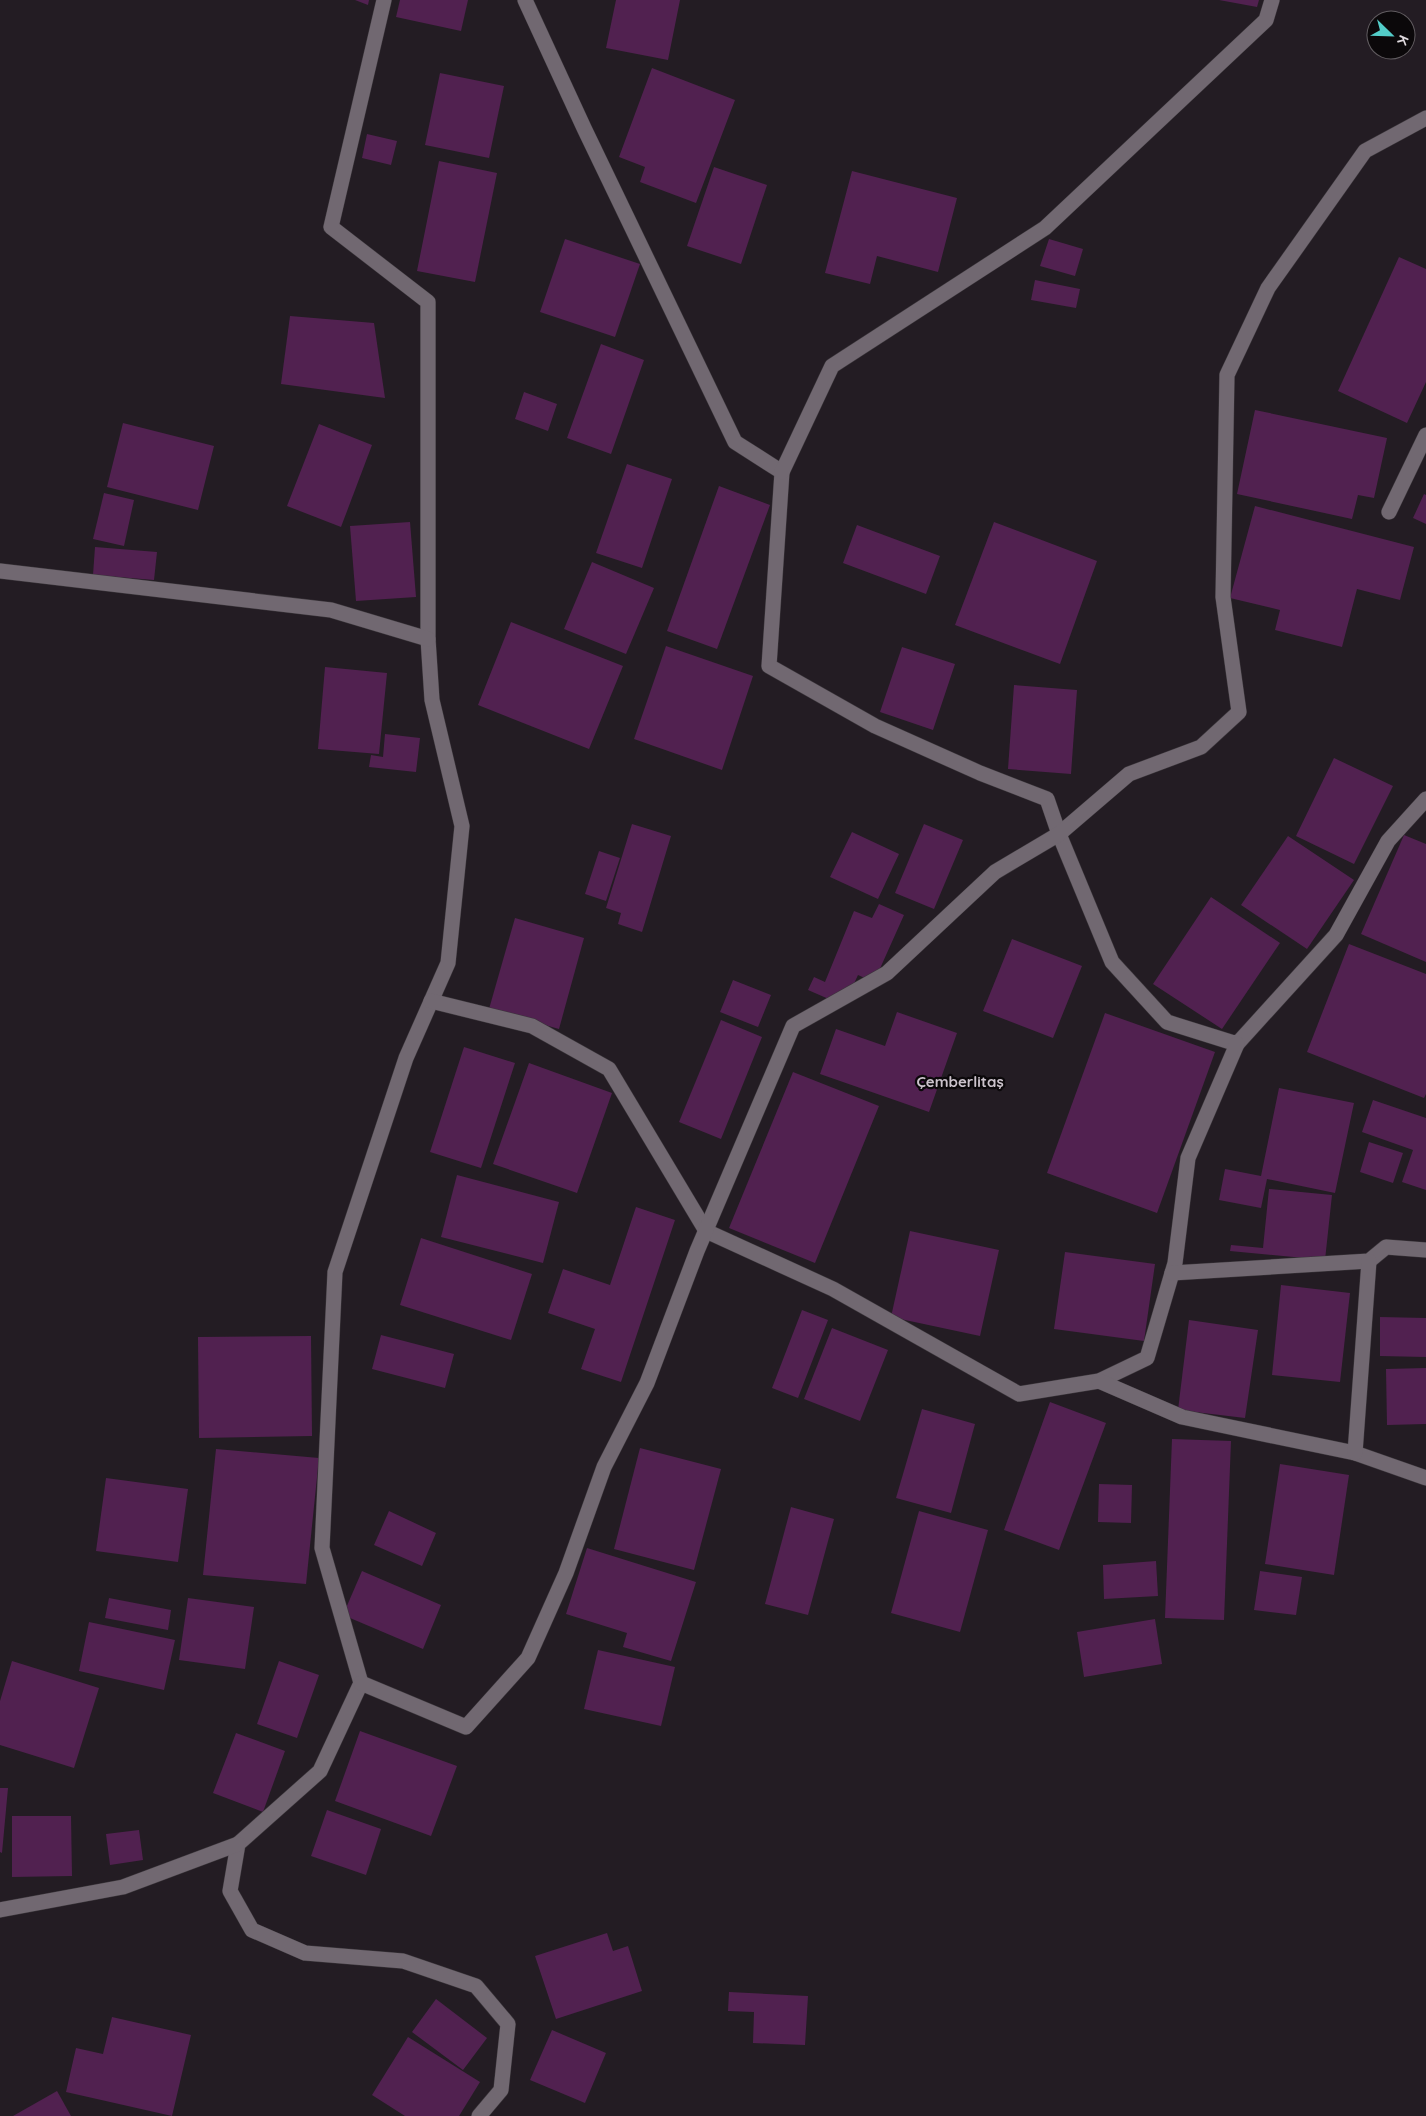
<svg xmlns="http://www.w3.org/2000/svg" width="1426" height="2116" viewBox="0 0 1426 2116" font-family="Quicksand,sans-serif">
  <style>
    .building { fill: #512150 }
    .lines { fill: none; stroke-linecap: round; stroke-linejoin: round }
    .minor-casing { stroke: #3b363b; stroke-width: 16 }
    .minor { stroke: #716871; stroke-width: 15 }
    .labels { text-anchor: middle; stroke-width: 4.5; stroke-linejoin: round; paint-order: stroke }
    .quarter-label { font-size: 15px; font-weight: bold; fill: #ccc3cc; stroke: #0b080a }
  </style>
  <rect width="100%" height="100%" fill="#231c23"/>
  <!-- building -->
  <g class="building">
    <path d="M355,0H369L368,5Z"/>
    <path d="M400,0H468L461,31L396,17Z"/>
    <path d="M616,0H680L668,60L606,48Z"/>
    <path d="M1219,0H1259L1257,7Z"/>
    <path d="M652,68L735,100L696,203L640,182L645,167L619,157Z"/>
    <path d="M440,73L504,86L489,158L425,145Z"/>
    <path d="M367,134L397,141L391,165L362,158Z"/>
    <path d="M439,161L497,173L475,282L417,271Z"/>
    <path d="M714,167L767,185L741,264L687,246Z"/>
    <path d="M852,171L957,198L938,272L877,256L870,284L825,273Z"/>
    <path d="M565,239L640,264L615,337L540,312Z"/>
    <path d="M1049,239L1083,249L1075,276L1040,266Z"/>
    <path d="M1399,257L1426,269V382L1407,423L1338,391Z"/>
    <path d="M1035,280L1080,289L1076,308L1031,300Z"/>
    <path d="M290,316L374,323L385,398L281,384Z"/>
    <path d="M601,344L644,360L611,454L567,438Z"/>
    <path d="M524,392L557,404L548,431L515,419Z"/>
    <path d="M1255,410L1387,438L1374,498L1358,495L1352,519L1237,494Z"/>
    <path d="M123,423L214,446L198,510L107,487Z"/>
    <path d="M319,424L372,445L341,527L287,506Z"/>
    <path d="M627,464L672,479L642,568L596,553Z"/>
    <path d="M719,486L770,505L717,649L667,631Z"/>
    <path d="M104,493L134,500L124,546L93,539Z"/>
    <path d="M1424,494L1426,495V524L1413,518Z"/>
    <path d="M1255,506L1414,547L1400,600L1357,589L1342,647L1275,630L1280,610L1230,598Z"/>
    <path d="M410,522L416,597L356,601L350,526Z"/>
    <path d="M994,522L1097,561L1060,664L955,625Z"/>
    <path d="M857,525L940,556L926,594L843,563Z"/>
    <path d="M95,547L157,552L154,580L93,575Z"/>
    <path d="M592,562L654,588L626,654L564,629Z"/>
    <path d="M511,622L623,666L589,749L478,705Z"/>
    <path d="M666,646L753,676L722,770L634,739Z"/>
    <path d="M902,647L955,664L933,730L880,712Z"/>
    <path d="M325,667L387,673L379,754L318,749Z"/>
    <path d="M1014,685L1077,690L1071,774L1008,769Z"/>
    <path d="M385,734L420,738L416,772L369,767L371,755L383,757Z"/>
    <path d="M1334,758L1393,786L1354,864L1296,836Z"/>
    <path d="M632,824L671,836L642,932L618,924L621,913L606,908Z"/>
    <path d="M924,824L963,840L934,909L895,893Z"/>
    <path d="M852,832L899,854L878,899L830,877Z"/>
    <path d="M1404,835L1426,844V962L1361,934Z"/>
    <path d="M1288,836L1354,880L1307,949L1241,905Z"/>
    <path d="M599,851L620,858L606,901L585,894Z"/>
    <path d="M1211,897L1280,943L1222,1029L1153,984Z"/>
    <path d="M879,904L904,915L878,973L867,979L858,975L851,990L831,1000L808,990L814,977L825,982L854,911L872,918Z"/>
    <path d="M515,918L584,938L559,1029L489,1009Z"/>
    <path d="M1012,939L1082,966L1053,1038L983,1011Z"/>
    <path d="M1349,944L1426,974V1094L1424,1098L1307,1052Z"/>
    <path d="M733,980L771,995L758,1027L720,1012Z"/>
    <path d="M897,1012L957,1033L929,1112L820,1074L836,1029L885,1046Z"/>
    <path d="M1105,1013L1215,1052L1157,1213L1047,1173Z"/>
    <path d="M721,1020L762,1037L721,1139L679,1122Z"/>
    <path d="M464,1047L515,1063L481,1168L430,1152Z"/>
    <path d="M529,1063L612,1093L577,1193L493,1164Z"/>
    <path d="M793,1072L879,1106L815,1263L729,1228Z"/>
    <path d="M1279,1088L1354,1103L1335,1193L1267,1179L1261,1208L1219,1200L1225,1169L1261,1176Z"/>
    <path d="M1373,1100L1426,1118V1190L1402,1182L1413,1150L1362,1132Z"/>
    <path d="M1369,1142L1403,1153L1393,1183L1360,1172Z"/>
    <path d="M457,1175L559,1202L543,1263L441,1237Z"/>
    <path d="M1269,1189L1332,1195L1325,1260L1230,1251L1231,1245L1263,1248Z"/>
    <path d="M636,1207L675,1220L621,1382L581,1369L595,1329L548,1313L563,1269L610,1285Z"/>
    <path d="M910,1231L999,1250L980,1336L891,1317Z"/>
    <path d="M421,1238L532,1274L511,1340L400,1305Z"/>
    <path d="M1065,1252L1155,1264L1144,1341L1054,1329Z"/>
    <path d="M1281,1285L1350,1293L1340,1382L1272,1375Z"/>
    <path d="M802,1310L828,1320L798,1398L772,1388Z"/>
    <path d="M1380,1317L1426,1318V1357L1380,1356Z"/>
    <path d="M1189,1320L1258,1330L1245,1418L1178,1410Z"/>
    <path d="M832,1328L888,1350L860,1421L804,1399Z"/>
    <path d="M381,1335L454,1354L445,1388L372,1369Z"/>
    <path d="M311,1336L312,1436L199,1438L198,1337Z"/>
    <path d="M1426,1368V1424L1387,1425L1386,1369Z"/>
    <path d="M1050,1402L1106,1423L1059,1550L1004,1530Z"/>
    <path d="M922,1409L975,1424L951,1513L896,1498Z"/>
    <path d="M1172,1439L1231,1441L1224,1620L1165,1618Z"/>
    <path d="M640,1448L721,1469L694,1570L614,1549Z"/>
    <path d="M216,1449L319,1458L306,1584L203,1575Z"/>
    <path d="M1280,1464L1349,1475L1334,1575L1265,1564Z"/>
    <path d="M106,1478L188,1489L178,1562L96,1551Z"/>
    <path d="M1099,1484L1132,1485L1131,1523L1098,1522Z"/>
    <path d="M791,1507L834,1519L808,1615L765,1604Z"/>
    <path d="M389,1511L436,1533L422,1566L374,1545Z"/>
    <path d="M919,1511L988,1530L960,1632L891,1613Z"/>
    <path d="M587,1548L696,1582L671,1661L623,1647L627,1633L566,1614Z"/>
    <path d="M1156,1561L1158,1596L1104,1599L1103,1565Z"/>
    <path d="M362,1571L441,1605L423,1649L343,1615Z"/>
    <path d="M1260,1571L1302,1577L1296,1615L1254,1610Z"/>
    <path d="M109,1598L171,1610L168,1630L105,1618Z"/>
    <path d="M188,1598L254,1607L245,1669L179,1660Z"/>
    <path d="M1155,1619L1162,1664L1084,1677L1077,1632Z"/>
    <path d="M89,1622L175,1640L164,1690L79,1671Z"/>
    <path d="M598,1650L675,1667L661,1726L584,1709Z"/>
    <path d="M12,1661L99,1688L74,1768L0,1745V1701Z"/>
    <path d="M279,1661L319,1675L297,1738L257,1724Z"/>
    <path d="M360,1731L457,1766L431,1836L335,1801Z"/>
    <path d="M236,1733L285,1751L263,1812L213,1793Z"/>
    <path d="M0,1788H8L2,1853L0,1852Z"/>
    <path d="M327,1810L381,1829L366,1875L311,1856Z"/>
    <path d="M12,1816H71L72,1876L12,1877Z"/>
    <path d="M139,1830L143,1860L110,1865L106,1834Z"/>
    <path d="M607,1933L613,1951L628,1946L642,1991L556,2019L535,1956Z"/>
    <path d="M729,1992L808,1996L805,2045L753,2043L754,2012L728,2011Z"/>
    <path d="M436,1999L487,2038L463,2070L412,2032Z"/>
    <path d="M112,2017L191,2035L172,2116L66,2092L76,2048L103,2054Z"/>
    <path d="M552,2030L606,2053L585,2103L530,2080Z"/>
    <path d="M408,2037L480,2082L459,2116H405L372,2095Z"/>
    <path d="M57,2091L71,2116H13Z"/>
  </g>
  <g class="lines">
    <defs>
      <g id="minor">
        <path d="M384,0L331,227L428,302V639L432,700L462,826L448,963L406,1058L335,1272L322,1548L361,1683L320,1771L238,1844L230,1891L252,1930L305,1953L403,1961L476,1986L508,2024L501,2090L479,2116"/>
        <path d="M525,0L584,128L735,442L782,472L769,666L875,726L980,773L1047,799L1059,834L1112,962L1167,1022L1237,1044L1336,935L1388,841L1426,799"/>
        <path d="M782,472L832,366L1045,228L1266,20L1272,0"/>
        <path d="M1389,512L1426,435"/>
        <path d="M0,571L331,610L428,639"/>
        <path d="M431,1001L532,1026L609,1069L706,1231L833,1289L1019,1394L1099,1381L1147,1358L1175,1263L1188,1158L1237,1044"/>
        <path d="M1172,1273L1369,1261L1386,1247L1426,1250"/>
        <path d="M1099,1381L1182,1417L1355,1453L1426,1478"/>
        <path d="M1355,1453L1369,1261"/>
        <path d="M361,1683L466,1727L528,1658L566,1573L604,1467L647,1383L697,1251L793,1026L887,973L995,872L1059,834L1129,774L1201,747L1239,712L1223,597L1227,375L1268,288L1365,151L1426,118"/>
        <path d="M0,1910L123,1887L238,1844"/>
      </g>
    </defs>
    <!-- minor casing -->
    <use href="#minor" class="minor-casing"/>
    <!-- minor -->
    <use href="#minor" class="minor"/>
  </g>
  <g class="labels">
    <!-- quarter labels -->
    <g class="quarter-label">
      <text x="960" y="1087">Çemberlitaş</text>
    </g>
  </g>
  <!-- north arrow -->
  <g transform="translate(1391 35) rotate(113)"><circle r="24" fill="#0b080a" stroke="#615c60"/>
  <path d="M0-4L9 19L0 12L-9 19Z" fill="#53cdc9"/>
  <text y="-8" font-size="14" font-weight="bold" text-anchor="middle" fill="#e1dbe0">K</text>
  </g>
</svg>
